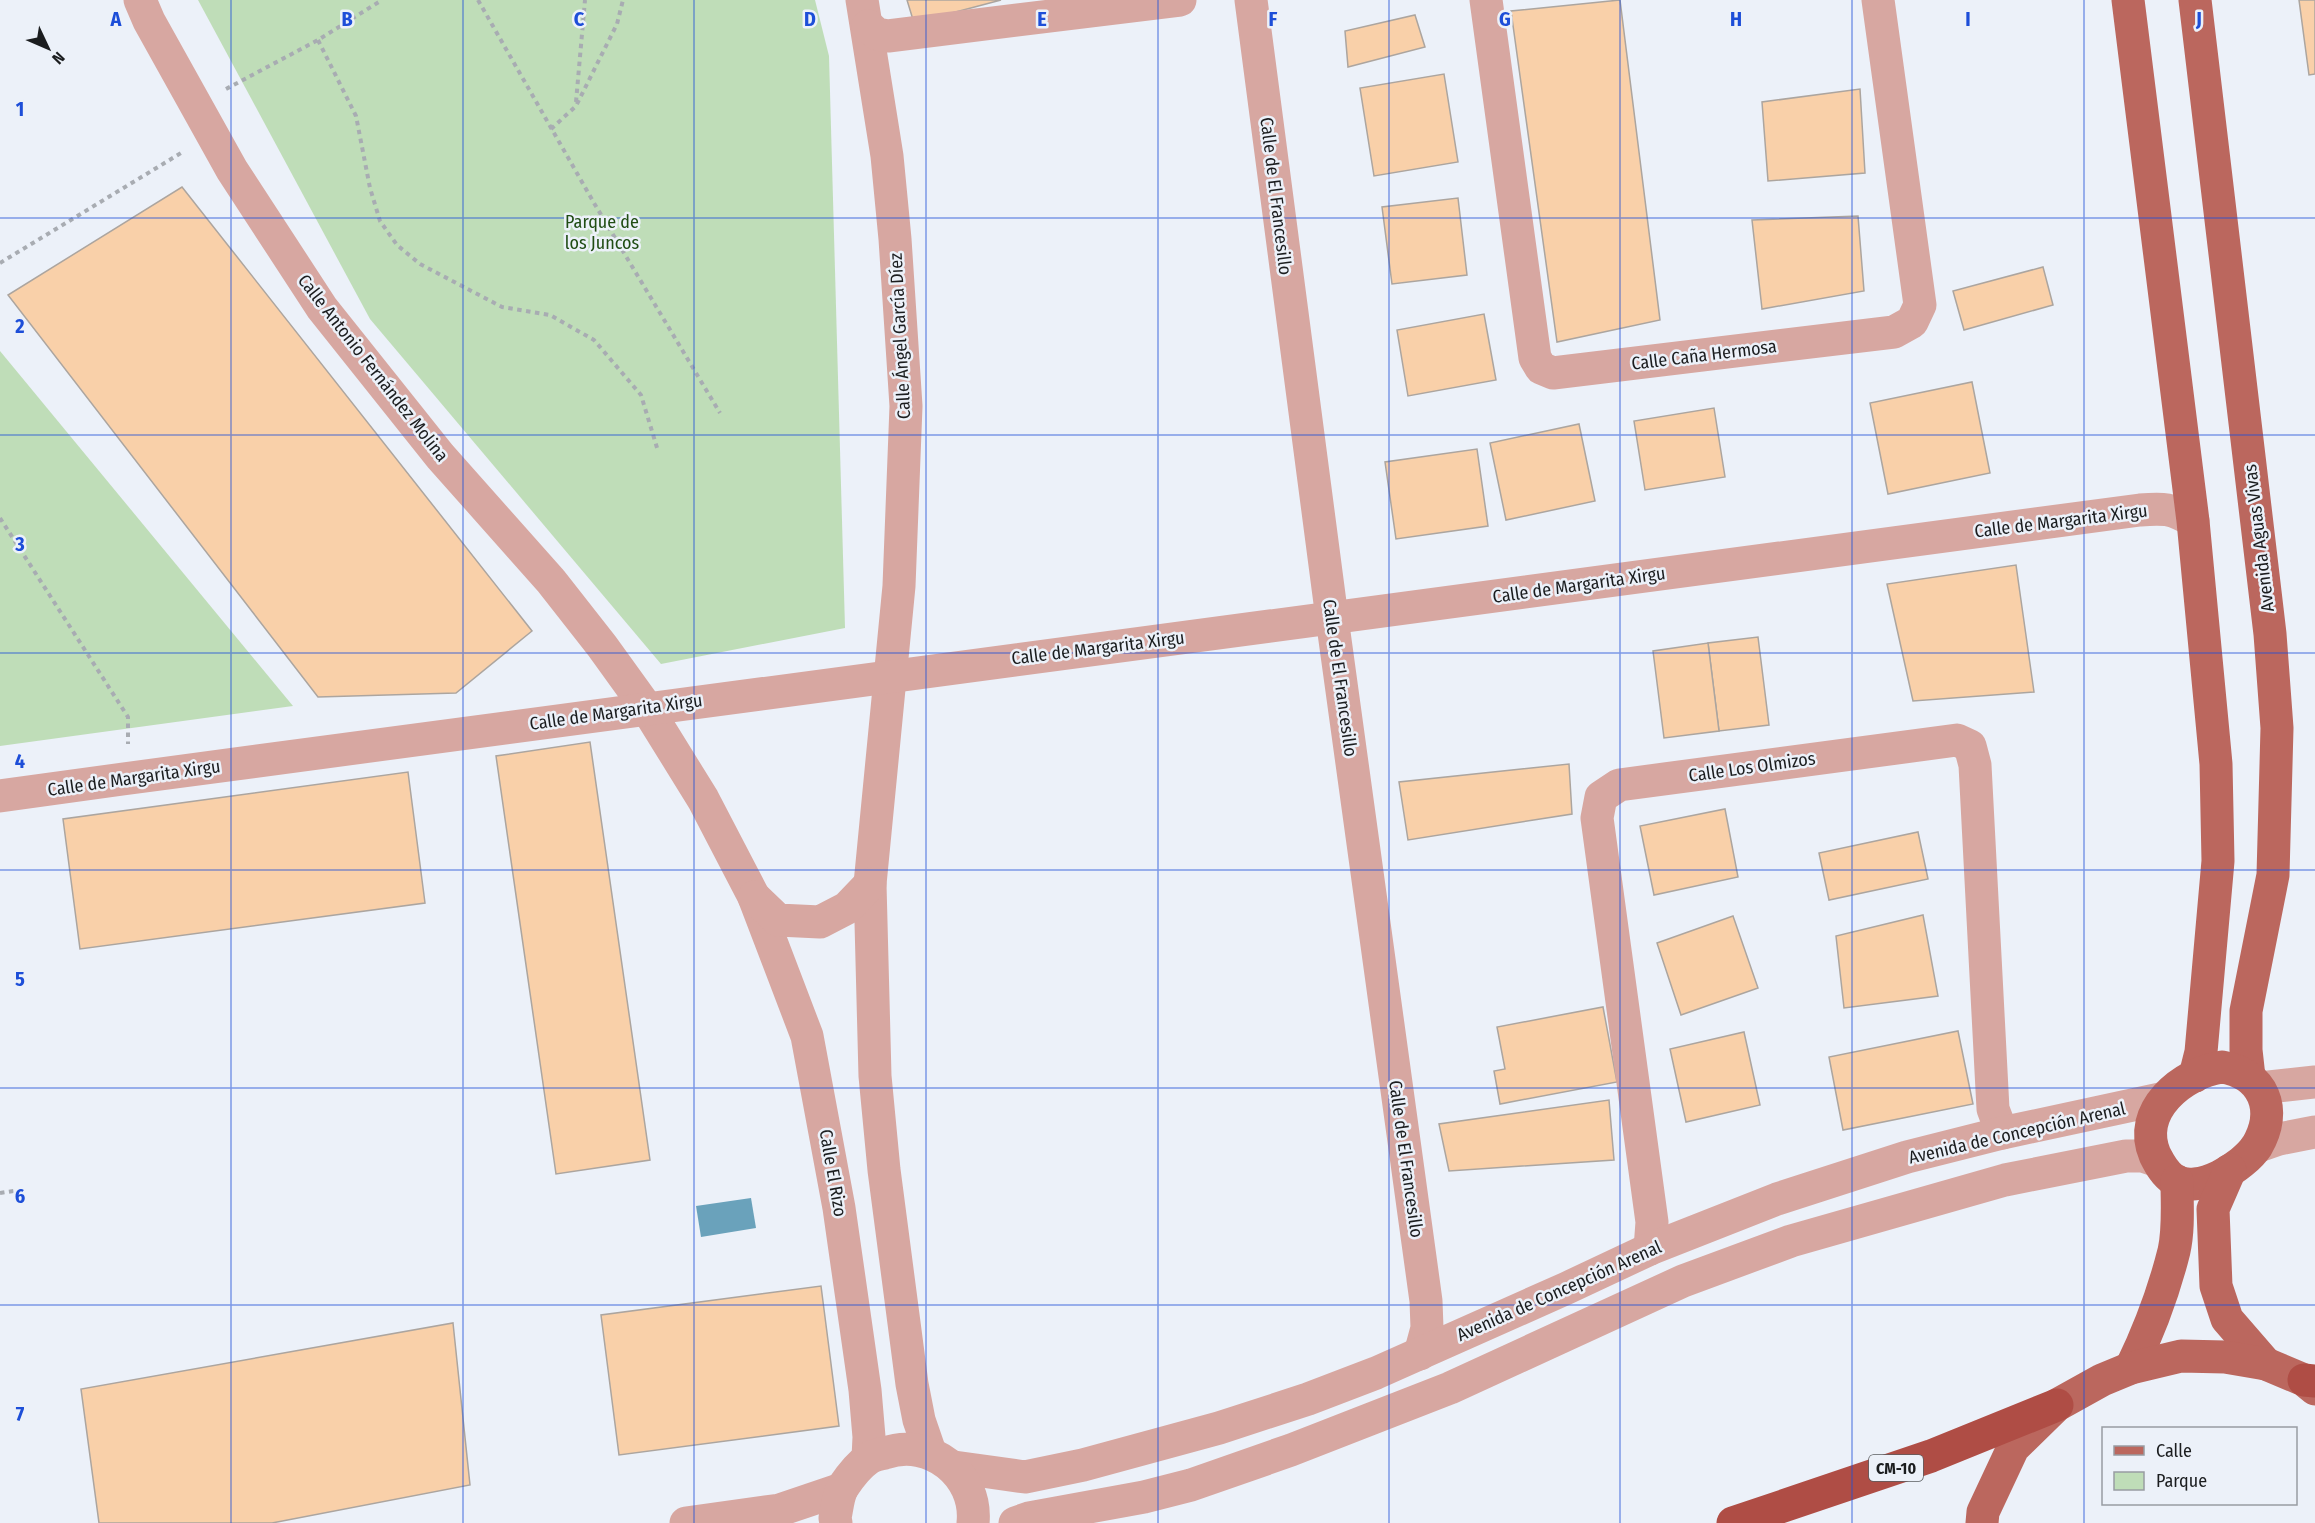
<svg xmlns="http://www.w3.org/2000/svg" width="2315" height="1523" viewBox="0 0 2315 1523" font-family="'Fira Sans Condensed',sans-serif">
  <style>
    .green { fill: #bfddb8 }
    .water { fill: #6aa2bb }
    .building { fill: #f9d0a9; stroke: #aca59f; stroke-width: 1.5 }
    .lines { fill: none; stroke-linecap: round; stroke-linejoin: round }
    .path { stroke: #a8acb2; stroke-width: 4; stroke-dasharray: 4.5 4.5; stroke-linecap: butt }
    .minor { stroke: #d7a7a1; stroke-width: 33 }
    .major { stroke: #bb675e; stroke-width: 33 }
    .highway { stroke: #af4d45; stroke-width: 33 }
    .grid { fill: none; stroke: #1d4ed8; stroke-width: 1.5; stroke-opacity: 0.55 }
    .labels { text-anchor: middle; stroke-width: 5; stroke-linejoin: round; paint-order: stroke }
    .shield { fill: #ecf1f9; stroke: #5a5d60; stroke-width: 1.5 }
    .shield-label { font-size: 16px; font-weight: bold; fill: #1b1d1f }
    .street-label { font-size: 18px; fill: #1b1d1f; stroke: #ecf1f9 }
    .park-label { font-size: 18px; fill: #204d14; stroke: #ecf1f9 }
    .grid-label { font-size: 20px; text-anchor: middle; font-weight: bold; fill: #1d4ed8; stroke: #ecf1f9; stroke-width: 5; stroke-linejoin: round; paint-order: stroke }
  </style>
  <rect width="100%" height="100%" fill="#ecf1f9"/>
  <!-- green -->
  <g class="green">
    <path d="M198,0H815L829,56L845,628L661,664L370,319Z"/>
    <path d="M0,351L293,706L0,746Z"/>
  </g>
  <!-- water -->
  <path class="water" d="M751,1198L756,1228L701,1237L696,1206Z"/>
  <!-- building -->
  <g class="building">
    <path d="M907,0H1001L914,23Z"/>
    <path d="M1620,0L1660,320L1557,342L1511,11Z"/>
    <path d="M2299,0H2315V74L2309,75Z"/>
    <path d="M1415,15L1425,47L1348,67L1345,31Z"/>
    <path d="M1444,74L1458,162L1374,176L1360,88Z"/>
    <path d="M1860,89L1865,173L1768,181L1762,102Z"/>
    <path d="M182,187L532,631L456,693L318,697L8,295Z"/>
    <path d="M1458,198L1467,275L1392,284L1382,207Z"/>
    <path d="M1858,216L1864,291L1762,309L1752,220Z"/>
    <path d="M2043,267L2053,305L1964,330L1953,291Z"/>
    <path d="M1484,314L1496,380L1408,396L1397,330Z"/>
    <path d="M1972,382L1990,473L1888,494L1870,403Z"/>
    <path d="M1714,408L1725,477L1645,490L1634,421Z"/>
    <path d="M1579,424L1595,501L1506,520L1490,443Z"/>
    <path d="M1477,449L1488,526L1396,539L1385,462Z"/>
    <path d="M2016,565L2034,692L1913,701L1887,584Z"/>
    <path d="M1758,637L1769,725L1719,731L1708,643Z"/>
    <path d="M1708,643L1719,731L1664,738L1653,651Z"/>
    <path d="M590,742L650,1160L556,1174L496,756Z"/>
    <path d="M1569,764L1572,814L1408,840L1399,782Z"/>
    <path d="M408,772L425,903L80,949L63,819Z"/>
    <path d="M1725,809L1738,877L1654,895L1640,826Z"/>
    <path d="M1918,832L1928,879L1829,900L1819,853Z"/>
    <path d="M1923,915L1938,996L1844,1008L1836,936Z"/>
    <path d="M1733,916L1758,988L1681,1015L1657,943Z"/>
    <path d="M1603,1007L1617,1082L1500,1104L1494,1071L1505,1069L1497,1027Z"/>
    <path d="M1958,1031L1973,1104L1843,1130L1829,1057Z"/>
    <path d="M1744,1032L1760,1105L1686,1122L1670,1049Z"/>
    <path d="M1609,1100L1614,1160L1449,1171L1439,1124Z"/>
    <path d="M821,1286L839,1426L619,1455L601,1315Z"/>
    <path d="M453,1323L470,1485L272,1523H99L81,1389Z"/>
  </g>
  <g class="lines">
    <!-- path -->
    <g class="path">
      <path d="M478,0L594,203L720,413"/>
      <path d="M318,40L356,116L370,188L380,221L397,245L420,264L502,307L550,315L594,340L641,395L658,451"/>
      <path d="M226,89L318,40L382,0"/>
      <path d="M576,102L585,0"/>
      <path d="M551,129L576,106L617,24L623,0"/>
      <path d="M0,263L181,153"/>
      <path d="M0,518L128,717V744"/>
      <path d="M0,1193L20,1190"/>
    </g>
    <!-- minor -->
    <g class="minor">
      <path d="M140,0L149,21L232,170L322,308L440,456L551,581L602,646L646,707L703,799L754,897L807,1036L839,1208L865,1390L869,1437L868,1458"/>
      <path d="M862,0L887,156L895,239L906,406L899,586L870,884L875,1076L884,1170L912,1384L919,1420L930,1452"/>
      <path d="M1251,0L1332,618L1426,1301L1427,1328L1420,1354"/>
      <path d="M1486,0L1535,358L1541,368L1553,373L1894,332L1912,322L1920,305L1878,0"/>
      <path d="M868,26L877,34L888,36L1180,0"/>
      <path d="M0,796C713,697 1427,605 2140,510C2163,508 2172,508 2193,521"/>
      <path d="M754,897L778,920L820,922L847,908L870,884"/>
      <path d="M2260,1088L2315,1082"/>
      <path d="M2256,1147L2279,1139L2315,1132"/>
      <path d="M1650,1249L1652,1222L1597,818L1601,797L1619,785L1957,740L1970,746L1975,765L1993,1109L2002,1133"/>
      <path d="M954,1467L1025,1477L1083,1465L1219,1428L1308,1399L1376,1373L1567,1288L1650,1249L1777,1199L1907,1157L2002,1133L2165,1098"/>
      <path d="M686,1523L780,1510L842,1489"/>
      <path d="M836,1523L835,1518C837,1509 838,1495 843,1487C849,1478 859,1465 868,1459C872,1456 880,1454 885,1453C930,1437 978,1475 973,1523"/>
      <path d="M1015,1523L1029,1518L1144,1497L1191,1485L1291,1450L1450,1388L1683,1281L1791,1241L2005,1180L2126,1156H2143L2158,1161"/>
    </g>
    <!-- major -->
    <g class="major">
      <path d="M2128,0L2193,521L2216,764L2218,861L2201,1052L2195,1076"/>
      <path d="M2195,0L2270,634L2277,728L2273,875L2246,1011V1050L2249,1077"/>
      <path d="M2222,1067C2264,1074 2278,1110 2257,1146C2243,1167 2198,1195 2174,1180C2165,1174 2160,1165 2155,1155C2136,1111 2182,1073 2222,1067Z"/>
      <path d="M2230,1170L2213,1209L2216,1286L2227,1319L2266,1364"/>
      <path d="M2131,1368C2149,1331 2164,1291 2174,1251C2179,1229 2177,1204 2177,1181"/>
      <path d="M1982,1523L1983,1512L2013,1448L2057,1405L2102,1380L2131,1368L2181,1356L2225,1357L2266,1364L2304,1380L2315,1389"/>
    </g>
    <!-- highway -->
    <g class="highway">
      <path d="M2304,1380L2315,1381"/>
      <path d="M1733,1523L1931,1456L2057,1405"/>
    </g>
  </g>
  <!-- grid -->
  <path class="grid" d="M231,0V1523M463,0V1523M694,0V1523M926,0V1523M1158,0V1523M1389,0V1523M1620,0V1523M1852,0V1523M2084,0V1523M0,218H2315M0,435H2315M0,653H2315M0,870H2315M0,1088H2315M0,1305H2315"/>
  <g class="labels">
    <!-- shield labels -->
    <rect class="shield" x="1869" y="1455" width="54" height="26" rx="4.5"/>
    <g class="shield-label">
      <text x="1896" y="1474">CM-10</text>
    </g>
    <!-- street labels -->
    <g class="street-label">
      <text transform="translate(1276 196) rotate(83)" y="6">Calle de El Francesillo</text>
      <text transform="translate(900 336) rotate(-93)" y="6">Calle Ángel García Díez</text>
      <text transform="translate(1704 355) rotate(-7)" y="6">Calle Caña Hermosa</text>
      <text transform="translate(373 368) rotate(52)" y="6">Calle Antonio Fernández Molina</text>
      <text transform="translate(2061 521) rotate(-7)" y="6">Calle de Margarita Xirgu</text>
      <text transform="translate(2259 538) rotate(-97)" y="6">Avenida Aguas Vivas</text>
      <text transform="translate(1579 585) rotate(-8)" y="6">Calle de Margarita Xirgu</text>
      <text transform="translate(1098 648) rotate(-7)" y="6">Calle de Margarita Xirgu</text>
      <text transform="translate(1340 678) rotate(82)" y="6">Calle de El Francesillo</text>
      <text transform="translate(616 712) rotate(-8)" y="6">Calle de Margarita Xirgu</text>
      <text transform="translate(1752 767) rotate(-8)" y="6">Calle Los Olmizos</text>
      <text transform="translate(134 778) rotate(-8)" y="6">Calle de Margarita Xirgu</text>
      <text transform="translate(2017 1133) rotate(-13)" y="6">Avenida de Concepción Arenal</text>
      <text transform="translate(1406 1159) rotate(82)" y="6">Calle de El Francesillo</text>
      <text transform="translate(833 1173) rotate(80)" y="6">Calle El Rizo</text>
      <text transform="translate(1559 1291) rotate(-24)" y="6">Avenida de Concepción Arenal</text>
    </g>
    <!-- park labels -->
    <g class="park-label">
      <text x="602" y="228">Parque de<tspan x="602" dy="21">los Juncos</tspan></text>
    </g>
  </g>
  <g class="grid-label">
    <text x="116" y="26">A</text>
    <text x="347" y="26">B</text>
    <text x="579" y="26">C</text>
    <text x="810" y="26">D</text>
    <text x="1042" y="26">E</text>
    <text x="1273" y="26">F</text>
    <text x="1505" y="26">G</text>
    <text x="1736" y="26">H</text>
    <text x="1968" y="26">I</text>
    <text x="2199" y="26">J</text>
    <text x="20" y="116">1</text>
    <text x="20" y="333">2</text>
    <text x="20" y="551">3</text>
    <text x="20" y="768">4</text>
    <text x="20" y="986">5</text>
    <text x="20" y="1203">6</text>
    <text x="20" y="1421">7</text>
  </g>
  <!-- legend -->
  <rect x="2102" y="1427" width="195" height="78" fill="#ecf1f9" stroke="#989ca2" stroke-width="1.5"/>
  <rect x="2114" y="1446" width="30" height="9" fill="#bb675e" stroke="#989ca2" stroke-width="1.5"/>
  <text x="2156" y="1457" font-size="18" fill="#1b1d1f">Calle</text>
  <rect x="2114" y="1472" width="30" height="18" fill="#bfddb8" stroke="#989ca2" stroke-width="1.5"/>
  <text x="2156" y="1487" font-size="18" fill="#1b1d1f">Parque</text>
  <!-- north arrow -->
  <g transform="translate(48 48) rotate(134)" stroke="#ecf1f9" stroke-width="4.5" paint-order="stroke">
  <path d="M0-4.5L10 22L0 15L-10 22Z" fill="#1b1d1f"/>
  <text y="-9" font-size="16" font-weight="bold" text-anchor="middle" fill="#1b1d1f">N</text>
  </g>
</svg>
